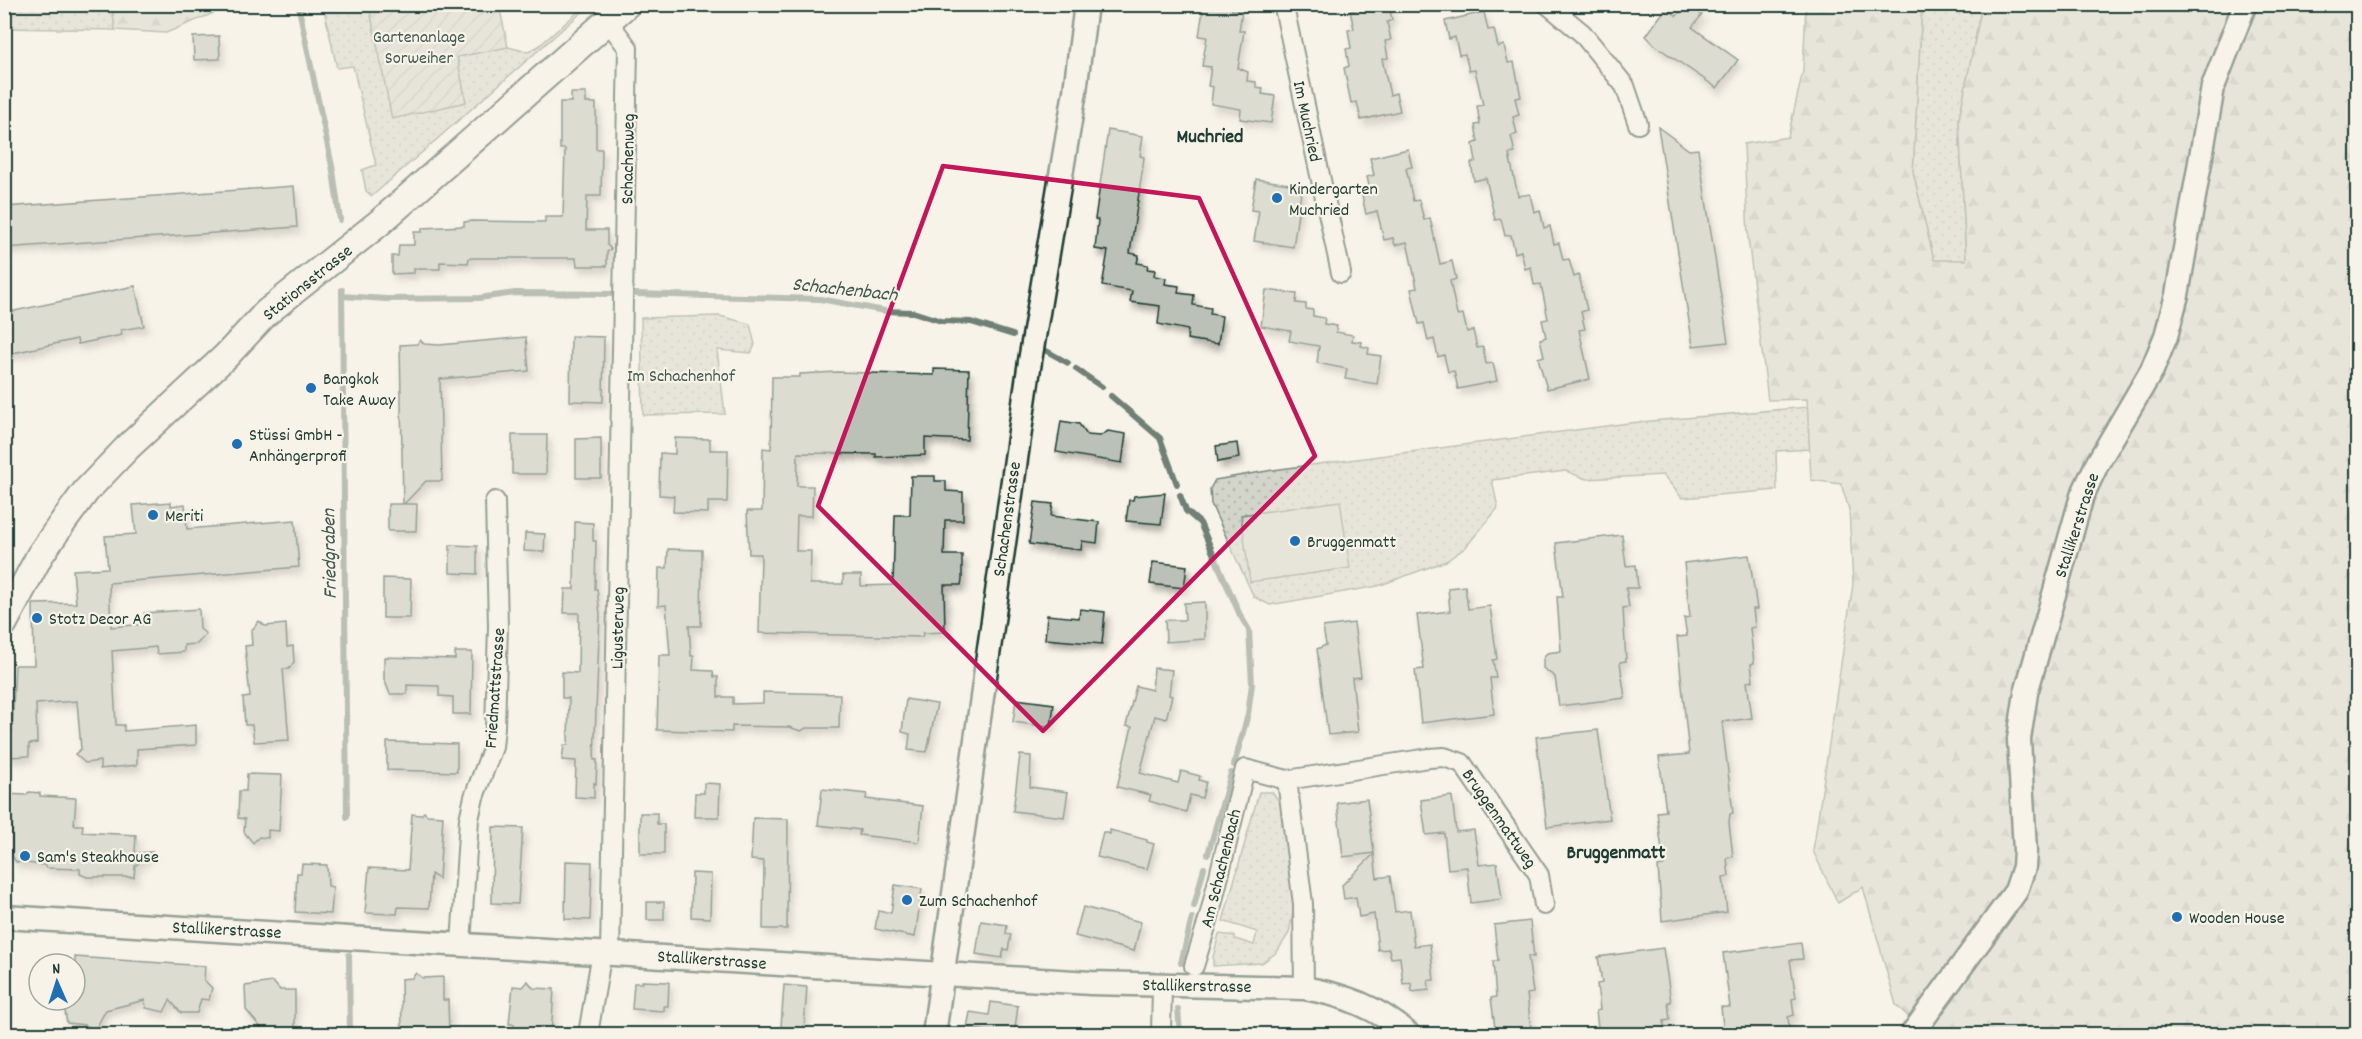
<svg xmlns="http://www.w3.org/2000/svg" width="2362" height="1039" viewBox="0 0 2362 1039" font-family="Dekko,sans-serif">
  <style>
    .grass { fill: url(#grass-dots); stroke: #79897f; stroke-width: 1.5 }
    .forest { fill: url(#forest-firs); stroke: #79897f; stroke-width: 1.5 }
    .garden { fill: url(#garden-furrows); stroke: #79897f; stroke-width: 1.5 }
    .pitch { fill: #d3d5ca; stroke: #79897f; stroke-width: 1.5 }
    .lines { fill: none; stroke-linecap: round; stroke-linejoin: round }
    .stream { stroke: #6f8077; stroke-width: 6 }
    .building { fill: #bbc1b6; stroke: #1f3d34; stroke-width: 1.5; filter: url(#shadow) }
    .minor-casing { stroke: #1f3d34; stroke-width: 22 }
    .tertiary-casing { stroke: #1f3d34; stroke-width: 27 }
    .secondary-casing { stroke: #1f3d34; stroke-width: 30 }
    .minor { stroke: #f7f3e8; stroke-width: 18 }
    .tertiary { stroke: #f7f3e8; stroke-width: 22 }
    .secondary { stroke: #f7f3e8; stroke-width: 26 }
    .marked { fill: none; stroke: #c2185b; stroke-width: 4.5; stroke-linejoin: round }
    .poi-dot { fill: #1f6fb2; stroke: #f7f3e8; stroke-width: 2 }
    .labels { text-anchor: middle; stroke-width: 4.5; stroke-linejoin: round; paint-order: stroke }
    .park-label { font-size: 18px; fill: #435b52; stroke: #f7f3e8 }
    .street-label { font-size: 18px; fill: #1f3d34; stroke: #f7f3e8 }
    .poi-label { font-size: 18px; fill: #1f3d34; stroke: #f7f3e8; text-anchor: start }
    .neighbourhood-label { font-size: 20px; font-weight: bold; fill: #1f3d34; stroke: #f7f3e8 }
    .water-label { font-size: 20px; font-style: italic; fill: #405950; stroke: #f7f3e8 }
  </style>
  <defs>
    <pattern id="grass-dots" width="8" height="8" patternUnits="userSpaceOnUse" patternTransform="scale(1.5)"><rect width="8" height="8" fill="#d3d5ca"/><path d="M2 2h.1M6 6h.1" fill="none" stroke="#b5b8ae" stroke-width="1.8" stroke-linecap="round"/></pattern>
    <pattern id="forest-firs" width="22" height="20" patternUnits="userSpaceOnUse" patternTransform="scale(1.5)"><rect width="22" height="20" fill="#d3d5ca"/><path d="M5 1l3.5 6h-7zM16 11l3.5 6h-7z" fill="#b5b8ae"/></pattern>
    <pattern id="garden-furrows" width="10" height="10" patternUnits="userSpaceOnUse" patternTransform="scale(1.5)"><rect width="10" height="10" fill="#d3d5ca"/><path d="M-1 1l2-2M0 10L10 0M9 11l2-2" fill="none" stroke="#b5b8ae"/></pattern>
    <filter id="shadow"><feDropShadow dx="3.5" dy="6" stdDeviation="3" flood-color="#0004"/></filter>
  </defs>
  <rect width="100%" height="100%" fill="#f7f3e8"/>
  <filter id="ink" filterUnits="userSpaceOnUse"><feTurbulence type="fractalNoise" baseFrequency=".0167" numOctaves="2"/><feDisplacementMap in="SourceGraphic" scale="12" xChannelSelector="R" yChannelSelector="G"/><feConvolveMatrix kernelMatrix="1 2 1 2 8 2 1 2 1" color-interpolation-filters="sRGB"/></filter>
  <g filter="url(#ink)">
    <!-- grass -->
    <g class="grass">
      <path d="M5,4L112,5L115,30L5,28Z"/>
      <path d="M323,5H369L393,118L466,102L457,57L508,47L528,52L539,46L586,5H590L372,196L366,191L362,170L376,165L353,66L337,68Z"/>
      <path d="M1922,5H1982L1959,119L1966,260L1934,261L1913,172Z"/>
      <path d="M720,316L750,324L755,345L751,353L717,350L725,414L643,415L641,318Z"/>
      <path d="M1808,407L1811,449L1776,451L1777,490L1682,498L1663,475L1586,479L1566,471L1492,480L1498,508L1465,548L1446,561L1378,586L1270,605L1254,597L1211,504L1210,489L1215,480L1273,470L1629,423Z"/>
      <path d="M1259,792H1272L1281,804L1292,884L1293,912L1289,933L1277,952L1262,963L1213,966V957L1219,934L1235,936V939L1254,945L1257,932L1223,921Z"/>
    </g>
    <!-- forest -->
    <g class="forest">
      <path d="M112,5L222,4V5L221,10L166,33L115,30Z"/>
      <path d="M1806,5H1922L1913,172L1934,260H1966L1959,119L1982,5H2357V1034H1919L1922,1029L1896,1005L1863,887L1838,903L1813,851L1853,584L1849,509L1841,484L1811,480L1807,399L1768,400L1748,238L1744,144L1788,137L1803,71Z"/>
    </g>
    <!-- garden -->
    <path class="garden" d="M369,5H499L508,47L457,57L466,102L392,119Z"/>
    <!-- pitch -->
    <path class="pitch" d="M1340,501L1350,568L1250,582L1241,515Z"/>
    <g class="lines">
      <!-- stream -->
      <g class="stream">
        <path d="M298,4L333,171L340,220"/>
        <path d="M342,290L347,817"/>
        <path d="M635,294L820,299L885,311L913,312L941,321L971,322L1013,335"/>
        <path d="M342,296L386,299L479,298L515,293L616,294"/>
        <path d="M1043,349L1068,363"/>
        <path d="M1076,369L1102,387"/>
        <path d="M1111,396L1160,438L1177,484"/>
        <path d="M1180,495L1186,511L1200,523L1240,615L1249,630L1252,684L1248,714L1234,765"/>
        <path d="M1208,854L1231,773"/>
        <path d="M1194,906L1204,868"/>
        <path d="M349,955L350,1034"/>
        <path d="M1181,963L1192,918"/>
        <path d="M1178,1009L1180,1034"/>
      </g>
    </g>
    <!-- building -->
    <g class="building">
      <path d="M1204,4H1232V10L1242,11L1239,31H1244L1238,68L1248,72L1247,81L1256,82V87L1263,88L1262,94L1275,96L1271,123L1240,119L1241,109L1211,104L1213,87L1208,86L1211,67L1202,66L1207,37L1199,36Z"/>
      <path d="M1355,4H1389L1392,20L1387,22L1391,40L1385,41L1388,58L1382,59L1390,95L1396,93L1400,111L1361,120L1357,102L1351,103L1344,68L1349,66L1346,49L1351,48L1348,30L1354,29L1350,11L1356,10Z"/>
      <path d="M1686,4L1702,15L1692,27L1738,60L1717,88L1656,46L1646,36L1666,8L1677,16Z"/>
      <path d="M1484,12L1488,30L1494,29L1498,47L1504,45L1508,63L1514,62L1521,97L1515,98L1519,115L1513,117L1517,134L1511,136L1515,153L1509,154L1518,196L1530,194L1534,212L1540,210L1544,228L1550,226L1554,244L1559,243L1563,260L1569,259L1574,277L1579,275L1587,310L1581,312L1585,329L1579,330L1590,379L1547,389L1538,358L1544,356L1540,339L1546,337L1542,320L1548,319L1541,284L1534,285L1531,267L1525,269L1521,251L1515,253L1511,235L1505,236L1501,219L1495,220L1486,178L1474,181L1471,163L1476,161L1473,144L1478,142L1475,125L1480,124L1477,106L1483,105L1475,70L1469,71L1465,54L1459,55L1455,37L1449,39L1445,21Z"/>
      <path d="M219,36L220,59L194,60L193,37Z"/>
      <path d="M571,93H586V103H596V149H602L601,196H587L586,230H607V245L611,249L607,252V266H577L576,258H469L468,263L440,262V269H414V273L392,274V256H398L399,245H414V232H422V228L464,226V222L472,221L545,222V217H563L565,149H560V102H571Z"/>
      <path d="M1658,127L1689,150L1698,149L1728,342L1693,346Z"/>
      <path d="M1108,130L1143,136L1140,156L1144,157L1143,166L1130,253L1139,255L1137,263L1148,265L1147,269L1155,270L1154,276L1166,278L1165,284L1179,286L1178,293L1194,295L1193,305L1211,308L1210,314L1222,316L1218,344L1187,339L1188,330L1158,324L1160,306L1130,302L1132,291L1102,286L1108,251L1095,249L1098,220L1095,219Z"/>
      <path d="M1408,149L1412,167L1406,168L1413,201L1419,200L1424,220L1430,218L1440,264L1452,261L1456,279L1450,281L1457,315L1463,314L1467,332L1473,330L1477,348L1483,347L1486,364L1493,363L1497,381L1458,389L1454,371L1448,372L1444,355L1438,357L1434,339L1428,341L1424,323L1419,324L1411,289L1417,288L1407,242L1395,245L1393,238L1384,240L1377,211L1366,214L1362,196L1371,194L1367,177L1374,175L1370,158Z"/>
      <path d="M1256,179L1302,186L1293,247L1254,241L1259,211L1251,210Z"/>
      <path d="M294,186L297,227L4,248V207Z"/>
      <path d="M135,286L144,326L121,330L122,335L78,344L77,339L4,355V313Z"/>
      <path d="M1266,290L1297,294L1296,303L1306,304V309L1313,310V316L1325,318L1324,324L1337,326L1336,332L1353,335L1352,341L1362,342L1361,346L1369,348L1368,354L1381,356L1377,384L1345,379L1347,369L1317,363L1319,346L1289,341L1291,331L1261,326Z"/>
      <path d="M571,336L604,337L603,402L570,401Z"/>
      <path d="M526,337L529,371L440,379L442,481H426L404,504H417L416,531H388V504H403L400,345L417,344L420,340L424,344L439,345Z"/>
      <path d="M934,369L969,370L967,440L925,438V455L876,457V454L798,453L797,486H813L812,516H797L796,551H811L810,584H843V575H861V586L893,585L895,515H910L911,476H935V481H946V491L963,492V520H945L944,555H962V580L961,585H944L945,632L923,633L922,637L759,633L761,554H749L747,511H762L763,448L771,449L772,377H800V374L837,372L934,375Z"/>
      <path d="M1061,421L1079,424L1087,435L1100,436L1108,431L1126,434L1122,463L1056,452Z"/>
      <path d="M512,435H547L546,474H512Z"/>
      <path d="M601,438V478H576V439Z"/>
      <path d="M675,438L710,439V450H728L727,502H708V513L673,512L674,496L659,495L660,453L675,454Z"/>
      <path d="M1237,443L1239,458L1218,462L1216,446Z"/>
      <path d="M1165,493L1161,524L1126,521L1129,500H1133L1134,496Z"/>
      <path d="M171,502V506L185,504L187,529L295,520L299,567L109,583L111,627L145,624L144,613L199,609L200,629L206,634L197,644L184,645V652L157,654L156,647L112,651L116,725H124V731L196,725V745L137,749V765L100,769V761L85,763L75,754L81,749L77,701L36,704L37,743L29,744V756L7,757L6,731H12L15,665H34L33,604L76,603L73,570L108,568L105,536L136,534L133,505Z"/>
      <path d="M1035,502L1053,504L1051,516L1099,522L1097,543L1082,541L1081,550L1029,544Z"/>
      <path d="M575,522L593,523V541H596L595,589H597L600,614L594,760H597L596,784L594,783V798L575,797L576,761L562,760L564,745H568L569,698H562V672L578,673L579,613H564L565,589H574Z"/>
      <path d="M525,533L545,534L544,552L524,551Z"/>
      <path d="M1622,535L1626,566L1636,565L1638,588H1626L1629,607L1623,608L1626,661L1620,662L1625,698L1559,706L1555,677L1543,668V659L1547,653L1561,651L1557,597H1563L1556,543Z"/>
      <path d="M450,545L477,546V574L450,573Z"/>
      <path d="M668,549L702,550L701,626H689L691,656H694L693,670L713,671L714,677H718V697H733V704L763,703V692L840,694L839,728H806L801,731L789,727L732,726V732L657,730L659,655H670L666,605L658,606L659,568H667Z"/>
      <path d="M1749,555L1757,609H1753L1755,627L1750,628L1754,663L1751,664L1753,681L1747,682L1752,718L1722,722L1733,813L1730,814L1729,822L1733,857L1727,858L1729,876L1723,877L1727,912L1662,921L1658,867L1664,866L1657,812L1666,811L1659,757L1689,754L1677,637L1687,636L1684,618L1690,617L1684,563Z"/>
      <path d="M1153,562L1187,566L1184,588L1150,584Z"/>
      <path d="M383,578L411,579L410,618H383Z"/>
      <path d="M1465,586L1468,609L1490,606L1497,659L1493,660L1496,678H1490L1494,714L1421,723L1415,670L1424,669L1417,615L1450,611L1448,588Z"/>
      <path d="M1205,602V639L1166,642L1165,620H1185L1184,603Z"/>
      <path d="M1080,609L1105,612L1102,644L1045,639L1047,615L1079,618Z"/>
      <path d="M259,621L265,626L286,624L287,647L293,646L294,662L289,669H283L289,740L254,742L252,725H245L243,698L250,697L245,646L252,645L251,631Z"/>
      <path d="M1354,623L1361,677L1352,678L1358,732L1328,735L1317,649L1326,645L1323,627Z"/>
      <path d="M455,652H472L471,714H453V697L439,696V686L407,685V694H390L384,679V657L455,659Z"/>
      <path d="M1154,668L1172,670L1169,695L1172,696L1166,719L1155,716L1140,773L1178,783L1181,771L1200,776L1199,780L1206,782L1202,798L1190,795L1186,812L1149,801L1151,795L1117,787L1132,727L1126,726L1136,686L1152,690Z"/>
      <path d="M906,699L937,704L927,752L908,750L910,734L902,732Z"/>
      <path d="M1016,699L1054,704L1051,727L1013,722Z"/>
      <path d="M1598,730L1610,819L1547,827L1536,737Z"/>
      <path d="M387,742L457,744V772L387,770Z"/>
      <path d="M1020,755L1031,756L1030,787L1068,792L1064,817L1013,811Z"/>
      <path d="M247,774L282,775L279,831L268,830V838L259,837L253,843L244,832L245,819L238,818L239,791H246Z"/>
      <path d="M704,783L720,784L719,817H694L695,793H704Z"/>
      <path d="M822,789L867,794L866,799L923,806L919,842L859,835L860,830L818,825Z"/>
      <path d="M29,792L40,793V796L76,798L74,825H83L82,832L136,835L135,853L152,852L135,866L134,877H87L80,874V869L47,868L45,865L16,862L12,856V813L4,812V794L26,795Z"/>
      <path d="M1452,796L1456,832L1474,830L1479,865L1497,863L1502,899L1471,903L1467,867L1448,869L1444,833L1426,835L1421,800Z"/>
      <path d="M1367,799L1374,853L1343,857L1337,803Z"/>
      <path d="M424,812L427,815L443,816L439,879L431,874L429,908L398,907L397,914L365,913L369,868L408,870L412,814L421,815Z"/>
      <path d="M640,813H657V824H664V854H640Z"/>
      <path d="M753,818L788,819L787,929H763L764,861L751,860Z"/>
      <path d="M493,827L523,828L518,904L492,903Z"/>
      <path d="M1110,830L1147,840V842L1154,844L1147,869L1097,857L1103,832L1110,834Z"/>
      <path d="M1374,854L1377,878L1390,876L1395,912L1410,910L1414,946L1430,944L1434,980H1428L1429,990L1412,992L1411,983L1403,984L1400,957L1391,958L1389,949L1378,950L1374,914L1359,917L1356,897L1344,899L1342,885Z"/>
      <path d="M566,861L592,862L590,920L565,919Z"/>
      <path d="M302,864L327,865L328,886L333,887L331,914L295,912L297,873H301Z"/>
      <path d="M692,873L711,874L710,918L691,917Z"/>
      <path d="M895,885L922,889L915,937L875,929L878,911L891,913Z"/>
      <rect x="647" y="902" width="17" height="18"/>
      <path d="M1083,907L1141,922L1134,951L1075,936Z"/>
      <path d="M981,921L1007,925L1006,934L1011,935L1008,950L1004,949L1002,958L976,954Z"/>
      <path d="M1530,921L1534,957L1528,956L1533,993L1527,994L1531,1029L1525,1030L1526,1035H1496L1491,998L1496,997L1493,961H1498L1494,925Z"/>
      <path d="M1801,943L1803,959L1790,960L1796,998L1792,999L1794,1015L1788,1017L1790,1035H1724L1721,1007H1730L1723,953Z"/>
      <path d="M1663,948L1671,1002H1668L1670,1020L1664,1021L1665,1035H1599L1596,1011L1600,1010L1597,984L1602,983L1598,957Z"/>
      <path d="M75,957L205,966L204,980L212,988L209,1000L201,999L197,1013H181L170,1000L164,1012L146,1008L145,1000L106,1010L95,1030L85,1025L67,1023L63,1000H75Z"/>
      <path d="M416,973L423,978L443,977V1000H448L449,1035H408V1031L402,1032L401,979L412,978Z"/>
      <path d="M528,981L533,988L554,989L551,1035H513L514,1024H509L513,986L523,987Z"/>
      <path d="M642,981L669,982L668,1006H664V1011L632,1009L634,983H642Z"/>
      <path d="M273,982L280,990H295V1035H267L246,1010L245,986Z"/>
      <path d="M784,985L807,987L804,1028L781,1027Z"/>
      <path d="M991,1002L1018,1006L1014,1035L967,1028L970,1012L989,1015Z"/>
    </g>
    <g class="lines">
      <defs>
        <g id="minor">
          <path d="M1287,4L1285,12L1341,273"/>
          <path d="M1547,4L1582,33L1625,86L1638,124"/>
          <path d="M461,944L469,819L474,797L493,747L495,727L498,626L495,501"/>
          <path d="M610,953L628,48L613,28L610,19"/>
          <path d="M1194,966L1209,917L1245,769L1287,780"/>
          <path d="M1304,988L1303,904L1287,780L1429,758L1444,757L1462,763L1539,875L1544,905"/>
          <path d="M588,1034L602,952"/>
          <path d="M1161,1034L1162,986"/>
        </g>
        <g id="tertiary">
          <path d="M4,917L1091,983L1304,988C1344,995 1377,1007 1408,1034"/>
          <path d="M934,1034L1030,361L1075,91L1086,4"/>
          <path d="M1912,1034L2016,891L2024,867L2025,851L2019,739L2026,693L2082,496L2097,464L2152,370L2166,336L2177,295L2213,87L2245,4"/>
        </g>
        <path id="secondary" d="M4,623L40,555L63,522L86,491L128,447L226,356L266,313L379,223L627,4"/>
      </defs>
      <!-- minor casing -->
      <use href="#minor" class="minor-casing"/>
      <!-- tertiary casing -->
      <use href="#tertiary" class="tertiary-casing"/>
      <!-- secondary casing -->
      <use href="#secondary" class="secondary-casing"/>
      <!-- minor -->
      <use href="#minor" class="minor"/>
      <!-- tertiary -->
      <use href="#tertiary" class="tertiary"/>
      <!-- secondary -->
      <use href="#secondary" class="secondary"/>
    </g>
  </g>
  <!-- marked area -->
  <path d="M0 0H2362V1039H0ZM943,166L1199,198L1315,456L1043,731L818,506Z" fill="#f7f3e8" fill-opacity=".55" fill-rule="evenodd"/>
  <path class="marked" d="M943,166L1199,198L1315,456L1043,731L818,506Z"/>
  <!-- markers -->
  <g class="poi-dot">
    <circle cx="1277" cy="198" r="6"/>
    <circle cx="311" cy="388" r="6"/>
    <circle cx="237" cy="444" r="6"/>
    <circle cx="153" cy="515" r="6"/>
    <circle cx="1295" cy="541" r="6"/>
    <circle cx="37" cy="618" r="6"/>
    <circle cx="25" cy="856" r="6"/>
    <circle cx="907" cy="900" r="6"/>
    <circle cx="2177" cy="917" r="6"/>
  </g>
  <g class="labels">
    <!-- park labels -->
    <g class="park-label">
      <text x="419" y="42">Gartenanlage<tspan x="419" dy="21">Sorweiher</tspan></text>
      <text x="681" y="381">Im Schachenhof</text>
    </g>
    <!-- street labels -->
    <g class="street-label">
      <text transform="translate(1308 121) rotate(78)" y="6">Im Muchried</text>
      <text transform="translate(627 159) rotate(-89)" y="6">Schachenweg</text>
      <text transform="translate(307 282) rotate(-39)" y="6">Stationsstrasse</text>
      <text transform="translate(1006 519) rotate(-82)" y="6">Schachenstrasse</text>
      <text transform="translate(2076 525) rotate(-72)" y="6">Stallikerstrasse</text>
      <text transform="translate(617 628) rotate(-89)" y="6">Ligusterweg</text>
      <text transform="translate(494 688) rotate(-86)" y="6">Friedmattstrasse</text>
      <text transform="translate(1500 818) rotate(55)" y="6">Bruggenmattweg</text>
      <text transform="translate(1220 868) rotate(-76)" y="6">Am Schachenbach</text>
      <text transform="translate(227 929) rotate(3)" y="6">Stallikerstrasse</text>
      <text transform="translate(712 959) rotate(4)" y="6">Stallikerstrasse</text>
      <text transform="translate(1197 985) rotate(1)" y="6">Stallikerstrasse</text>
    </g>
    <!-- poi labels -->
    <g class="poi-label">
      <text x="1289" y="194">Kindergarten<tspan x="1289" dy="21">Muchried</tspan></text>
      <text x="323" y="384">Bangkok<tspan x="323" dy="21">Take Away</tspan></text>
      <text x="249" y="440">Stüssi GmbH -<tspan x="249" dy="21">Anhängerprofi</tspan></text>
      <text x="165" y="521">Meriti</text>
      <text x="1307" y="547">Bruggenmatt</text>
      <text x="49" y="624">Stotz Decor AG</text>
      <text x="37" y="862">Sam's Steakhouse</text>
      <text x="919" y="906">Zum Schachenhof</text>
      <text x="2189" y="923">Wooden House</text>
    </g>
    <!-- neighbourhood labels -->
    <g class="neighbourhood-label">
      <text x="1210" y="142">Muchried</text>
      <text x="1616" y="858">Bruggenmatt</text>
    </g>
    <!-- water labels -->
    <g class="water-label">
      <text transform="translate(845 288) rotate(6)" y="7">Schachenbach</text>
      <text transform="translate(328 554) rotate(-91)" y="7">Friedgraben</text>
    </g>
  </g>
  <!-- margin -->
  <rect width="2362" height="1039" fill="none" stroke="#f7f3e8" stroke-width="24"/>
  <rect x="12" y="12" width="2338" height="1015" fill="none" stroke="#1f3d34" stroke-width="2" filter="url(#ink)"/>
  <!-- north arrow -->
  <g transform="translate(57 982) rotate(357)"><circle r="28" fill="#f7f3e8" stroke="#a1aaa0" stroke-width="1.5"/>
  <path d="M0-4.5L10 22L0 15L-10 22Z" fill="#1f6fb2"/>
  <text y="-9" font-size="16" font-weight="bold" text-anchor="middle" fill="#1f3d34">N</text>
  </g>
</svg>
